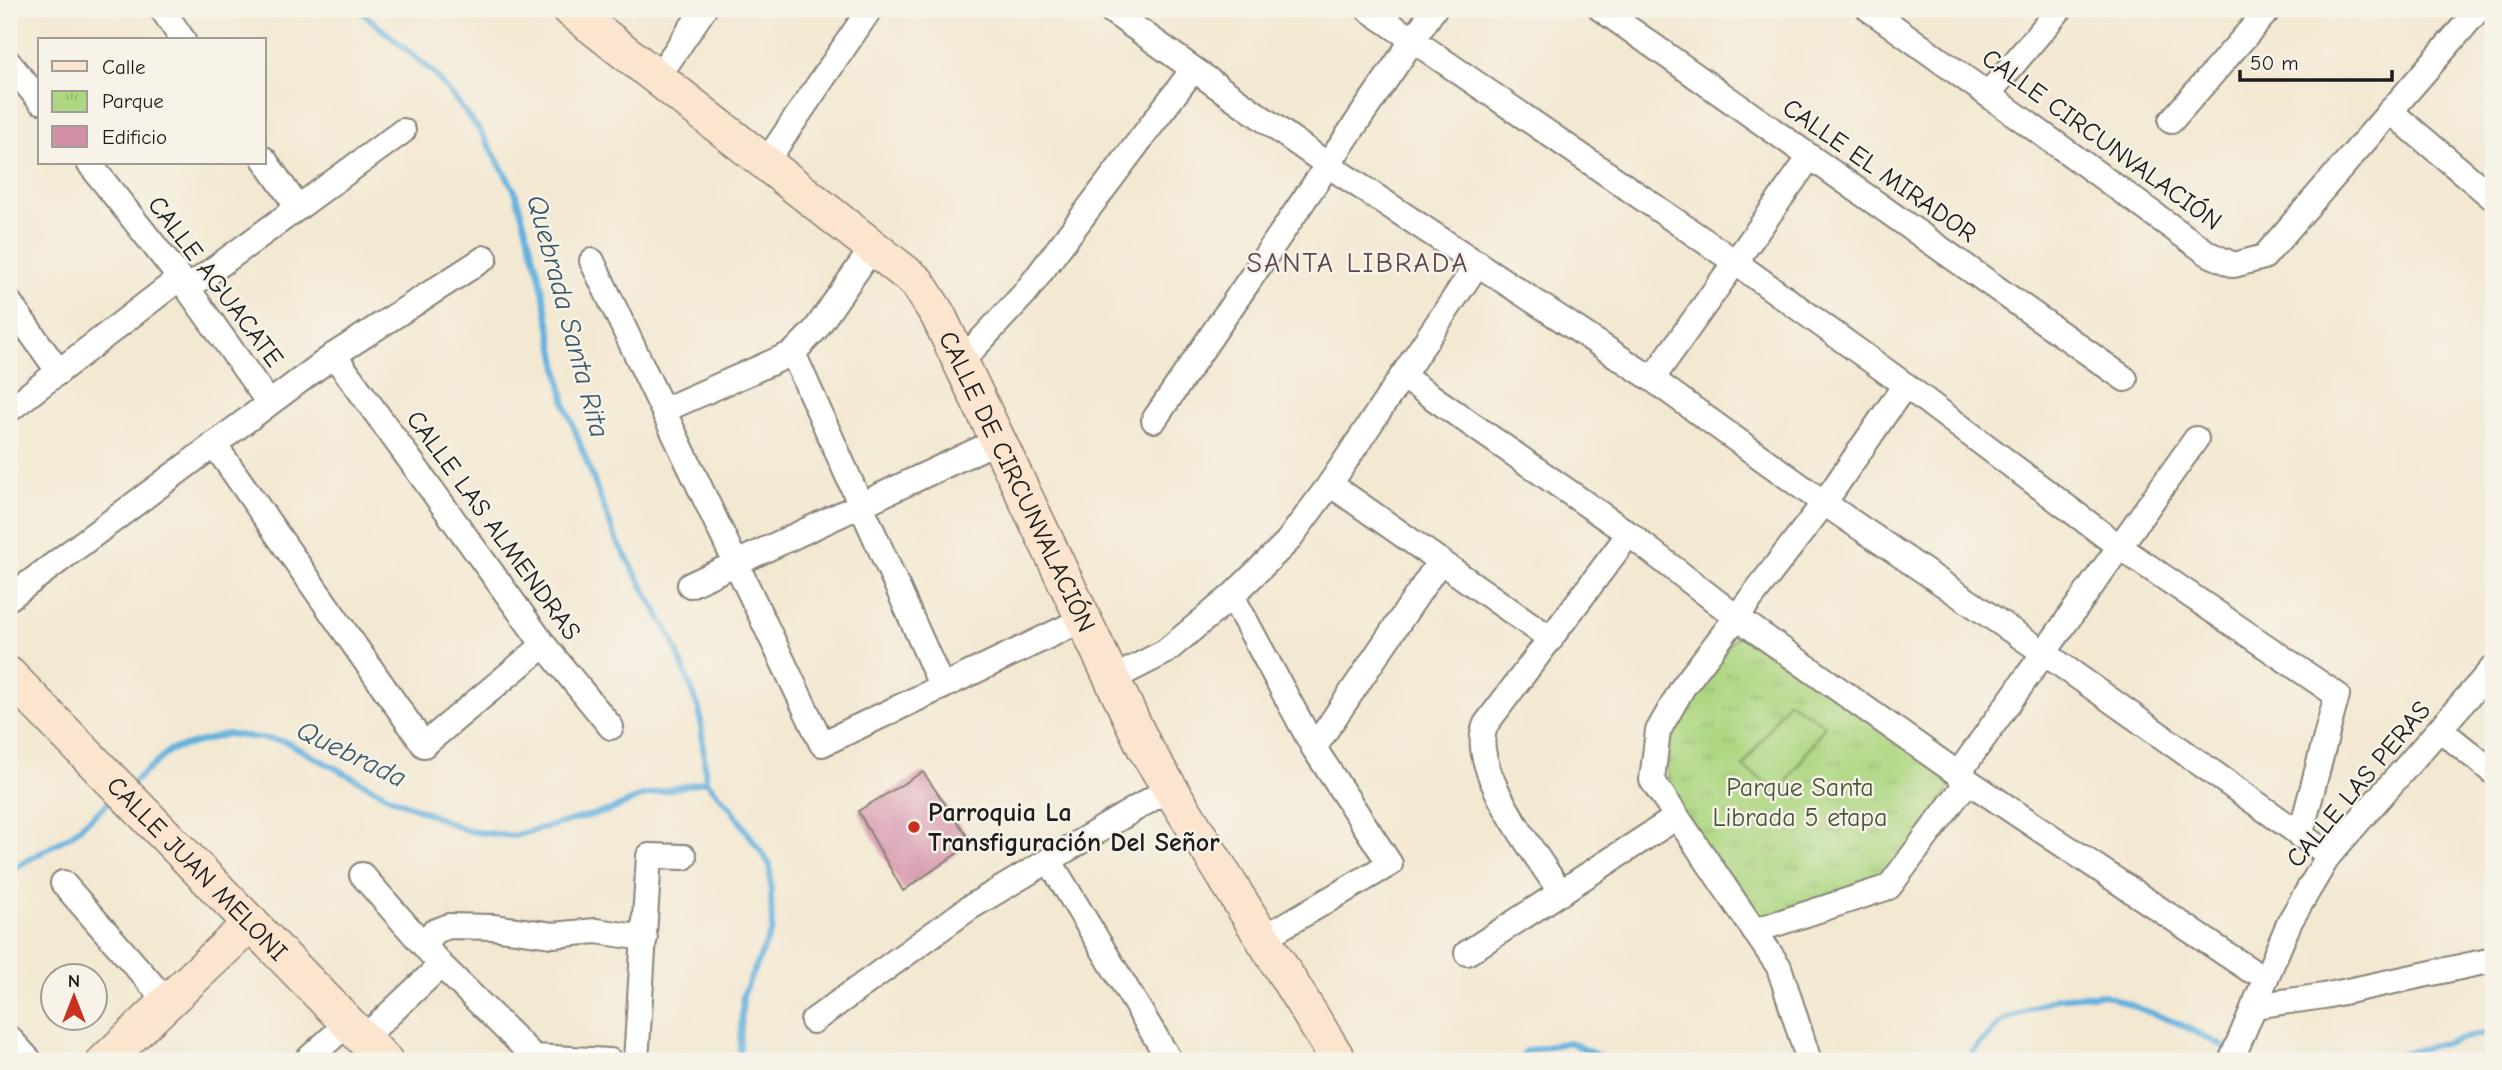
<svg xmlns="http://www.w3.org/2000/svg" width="2502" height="1070" viewBox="0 0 2502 1070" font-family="'Comic Neue',sans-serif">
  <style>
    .park { fill: url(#park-tufts); stroke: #657a4f; stroke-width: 2 }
    .pitch { fill: #aed782; stroke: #657a4f; stroke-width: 2 }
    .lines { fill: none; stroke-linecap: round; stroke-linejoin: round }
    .stream { stroke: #63b1dd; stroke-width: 6 }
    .building { fill: #d490a9 }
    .street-casing { stroke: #888277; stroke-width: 28 }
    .secondary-casing { stroke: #888277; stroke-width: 38 }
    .street { stroke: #fff; stroke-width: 24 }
    .secondary { stroke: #fbe5cf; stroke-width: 35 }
    .poi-dot { fill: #c8321e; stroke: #f7f3e8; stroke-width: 2.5 }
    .labels { text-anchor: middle; stroke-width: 5; stroke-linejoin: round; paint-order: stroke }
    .street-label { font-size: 26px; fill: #1c1c1c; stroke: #f7f3e8 }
    .park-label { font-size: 26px; fill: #48543b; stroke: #f7f3e8 }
    .poi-label { font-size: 26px; font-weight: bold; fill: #1c1c1c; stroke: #f7f3e8; text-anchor: start }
    .neighbourhood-label { font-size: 28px; letter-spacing: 2px; fill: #5c454d; stroke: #f7f3e8 }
    .water-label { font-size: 28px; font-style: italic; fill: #385869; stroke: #f7f3e8 }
  </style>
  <defs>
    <pattern id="park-tufts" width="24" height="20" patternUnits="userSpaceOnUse" patternTransform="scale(1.75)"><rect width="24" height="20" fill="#aed782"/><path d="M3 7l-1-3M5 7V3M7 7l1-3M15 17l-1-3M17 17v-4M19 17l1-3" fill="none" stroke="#95b870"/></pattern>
  </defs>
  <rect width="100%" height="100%" fill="#f7f3e8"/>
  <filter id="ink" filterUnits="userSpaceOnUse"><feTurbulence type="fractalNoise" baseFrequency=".0143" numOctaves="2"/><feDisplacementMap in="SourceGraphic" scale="14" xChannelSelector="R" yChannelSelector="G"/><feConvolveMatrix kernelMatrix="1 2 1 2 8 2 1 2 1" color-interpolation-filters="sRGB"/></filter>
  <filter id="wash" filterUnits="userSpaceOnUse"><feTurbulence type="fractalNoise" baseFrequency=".00686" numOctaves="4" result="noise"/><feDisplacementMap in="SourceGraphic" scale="28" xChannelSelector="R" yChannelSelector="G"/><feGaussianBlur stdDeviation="1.57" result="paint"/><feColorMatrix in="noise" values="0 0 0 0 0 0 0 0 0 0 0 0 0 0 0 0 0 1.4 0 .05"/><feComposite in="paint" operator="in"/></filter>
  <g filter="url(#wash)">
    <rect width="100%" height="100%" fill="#f3e8d2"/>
    <!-- park -->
    <path class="park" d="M1738,633L1958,774L1889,887L1754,931L1677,817L1658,731Z"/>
    <!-- pitch -->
    <path class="pitch" d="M1788,701L1825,725L1780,792L1743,767Z"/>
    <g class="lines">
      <!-- stream -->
      <g class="stream">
        <path d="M358,9L434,73L481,132L515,191L540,277L565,404L615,537L673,640L700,712L706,781L730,807L770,865L772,930L743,995L739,1061"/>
        <path d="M130,785L170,750L227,734L284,741L388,796L468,831L513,836L611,810L642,796L706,781"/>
        <path d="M9,871L70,836L113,799"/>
        <path d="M2239,1054L2253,1061"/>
        <path d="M1519,1061L1526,1051L1569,1042L1610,1061"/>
        <path d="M1973,1061V1051L2002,1021L2056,998L2102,994L2180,1024L2229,1049"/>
        <path d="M2371,1061L2493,1031"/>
      </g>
    </g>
    <g id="blocks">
      <!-- building -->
      <path class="building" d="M923,772L972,843L903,891L858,811Z"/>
    </g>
  </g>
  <g filter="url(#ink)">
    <use href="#blocks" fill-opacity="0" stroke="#888277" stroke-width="2"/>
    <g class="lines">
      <defs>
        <g id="street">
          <path d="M162,9L183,40"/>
          <path d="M1109,9L1328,165L1652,379L1824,503L2043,652L2329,855"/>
          <path d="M1368,9L1735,262L1905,385L2121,548L2337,695L2300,836"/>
          <path d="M1601,9L2125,379"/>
          <path d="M1869,9L2209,254L2234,265L2264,257L2479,9"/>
          <path d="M9,63L40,101"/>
          <path d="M658,77L704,9"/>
          <path d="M1988,94L2060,9"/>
          <path d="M2390,111L2493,198"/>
          <path d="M2171,121L2269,9"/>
          <path d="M264,159L298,208"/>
          <path d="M766,162L870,9"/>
          <path d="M89,163L180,278L269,403"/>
          <path d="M592,261L822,744L1084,619"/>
          <path d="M188,288L403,131"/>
          <path d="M9,302L59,372"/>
          <path d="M793,353L942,687"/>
          <path d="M334,355L544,645L611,727"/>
          <path d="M959,364L1025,293L1192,71"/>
          <path d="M1402,376L1629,534L1735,616L1968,781L2250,970"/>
          <path d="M1652,379L1810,157"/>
          <path d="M9,410L180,278"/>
          <path d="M664,410L793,353L816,329L873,247"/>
          <path d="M1154,420L1434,9"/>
          <path d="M214,444L424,745L544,645"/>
          <path d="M1330,484L1551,639"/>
          <path d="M690,585L997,441"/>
          <path d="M1232,596L1314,748L1390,864L1263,938"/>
          <path d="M9,598L334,355L485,258"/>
          <path d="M1112,679L1165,652L1232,596L1287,542L1330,484L1478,263"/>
          <path d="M2442,731L2493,772"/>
          <path d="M1314,748L1440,561"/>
          <path d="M1958,774L2196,439"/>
          <path d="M1049,860L1170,1061"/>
          <path d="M362,875L441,965L534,1057L610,1061"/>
          <path d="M63,883L168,1003"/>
          <path d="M1561,893C1537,855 1466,766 1486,724L1629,534"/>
          <path d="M1754,931L1889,887L1968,781"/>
          <path d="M426,948L433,932L449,926L493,927L553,935L596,931L645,938"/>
          <path d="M1467,953L1677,817"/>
          <path d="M2254,1006L2324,996L2493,960"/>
          <path d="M813,1021L969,908L1170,788"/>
          <path d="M9,1038L30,1061"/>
          <path d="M364,1038L441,965"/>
          <path d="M306,1061L348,1023"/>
          <path d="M636,1061L649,856L684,857"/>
          <path d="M1809,1061L1779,967L1652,780L1658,731L1683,687L1824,503L1905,385"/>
          <path d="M2231,1061L2290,921L2329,855L2493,668"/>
        </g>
        <g id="secondary">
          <path id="s1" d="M570,9L917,282L938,315L1145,748L1339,1061"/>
          <path id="s2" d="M9,675L385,1061"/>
          <path d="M105,1061L251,923"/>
        </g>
      </defs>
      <!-- street casing -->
      <use href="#street" class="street-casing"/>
      <!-- secondary casing -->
      <use href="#secondary" class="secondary-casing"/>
      <!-- street -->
      <use href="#street" class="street"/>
      <!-- secondary -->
      <use href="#secondary" class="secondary"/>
    </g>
  </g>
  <!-- markers -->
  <circle class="poi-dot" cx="914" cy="827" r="7"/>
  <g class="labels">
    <!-- street labels -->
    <g class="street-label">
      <text transform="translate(2102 139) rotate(36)" y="9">CALLE CIRCUNVALACIÓN</text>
      <text transform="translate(1880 170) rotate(35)" y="9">CALLE EL MIRADOR</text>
      <text transform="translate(216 281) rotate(53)" y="9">CALLE AGUACATE</text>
      <text dy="9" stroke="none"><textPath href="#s1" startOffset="665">CALLE DE CIRCUNVALACIÓN</textPath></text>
      <text transform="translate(494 525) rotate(54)" y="9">CALLE LAS ALMENDRAS</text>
      <text transform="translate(2358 784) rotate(-50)" y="9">CALLE LAS PERAS</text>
      <text dy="9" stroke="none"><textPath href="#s2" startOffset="270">CALLE JUAN MELONI</textPath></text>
    </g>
    <!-- park labels -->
    <g class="park-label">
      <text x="1800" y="796">Parque Santa<tspan x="1800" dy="30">Librada 5 etapa</tspan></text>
    </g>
    <!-- poi labels -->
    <g class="poi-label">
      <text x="928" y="821">Parroquia La<tspan x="928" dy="30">Transfiguración Del Señor</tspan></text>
    </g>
    <!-- neighbourhood labels -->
    <g class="neighbourhood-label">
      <text x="1358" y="272">SANTA LIBRADA</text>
    </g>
    <!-- water labels -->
    <g class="water-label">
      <text transform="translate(569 316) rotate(75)" y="10">Quebrada Santa Rita</text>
      <text transform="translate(352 753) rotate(26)" y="10">Quebrada</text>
    </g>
  </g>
  <!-- margin -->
  <rect width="2502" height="1070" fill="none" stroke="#f7f3e8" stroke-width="35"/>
  <!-- legend -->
  <rect x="38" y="38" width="228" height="126" fill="#f7f3e8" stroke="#9f9d96" stroke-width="2"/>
  <rect x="52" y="61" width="35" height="10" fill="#fbe5cf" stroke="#9f9d96" stroke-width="2"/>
  <text x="102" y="74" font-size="21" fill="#1c1c1c">Calle</text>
  <rect x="52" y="91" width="35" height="21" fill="url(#park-tufts)" stroke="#9f9d96" stroke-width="2"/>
  <text x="102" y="108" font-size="21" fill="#1c1c1c">Parque</text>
  <rect x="52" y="126" width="35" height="21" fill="#d490a9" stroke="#9f9d96" stroke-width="2"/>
  <text x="102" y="144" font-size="21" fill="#1c1c1c">Edificio</text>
  <!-- north arrow -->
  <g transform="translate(74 997)"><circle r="33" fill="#f7f3e8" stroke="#9f9d96" stroke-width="2"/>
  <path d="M0-5L12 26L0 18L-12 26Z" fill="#c8321e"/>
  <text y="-10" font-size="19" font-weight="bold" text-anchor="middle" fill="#1c1c1c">N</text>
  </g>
  <!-- scale -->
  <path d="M2240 70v10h152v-10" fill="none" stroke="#1c1c1c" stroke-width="3.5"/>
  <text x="2250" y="70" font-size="21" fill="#1c1c1c" stroke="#f7f3e8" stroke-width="5" paint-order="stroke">50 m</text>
</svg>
